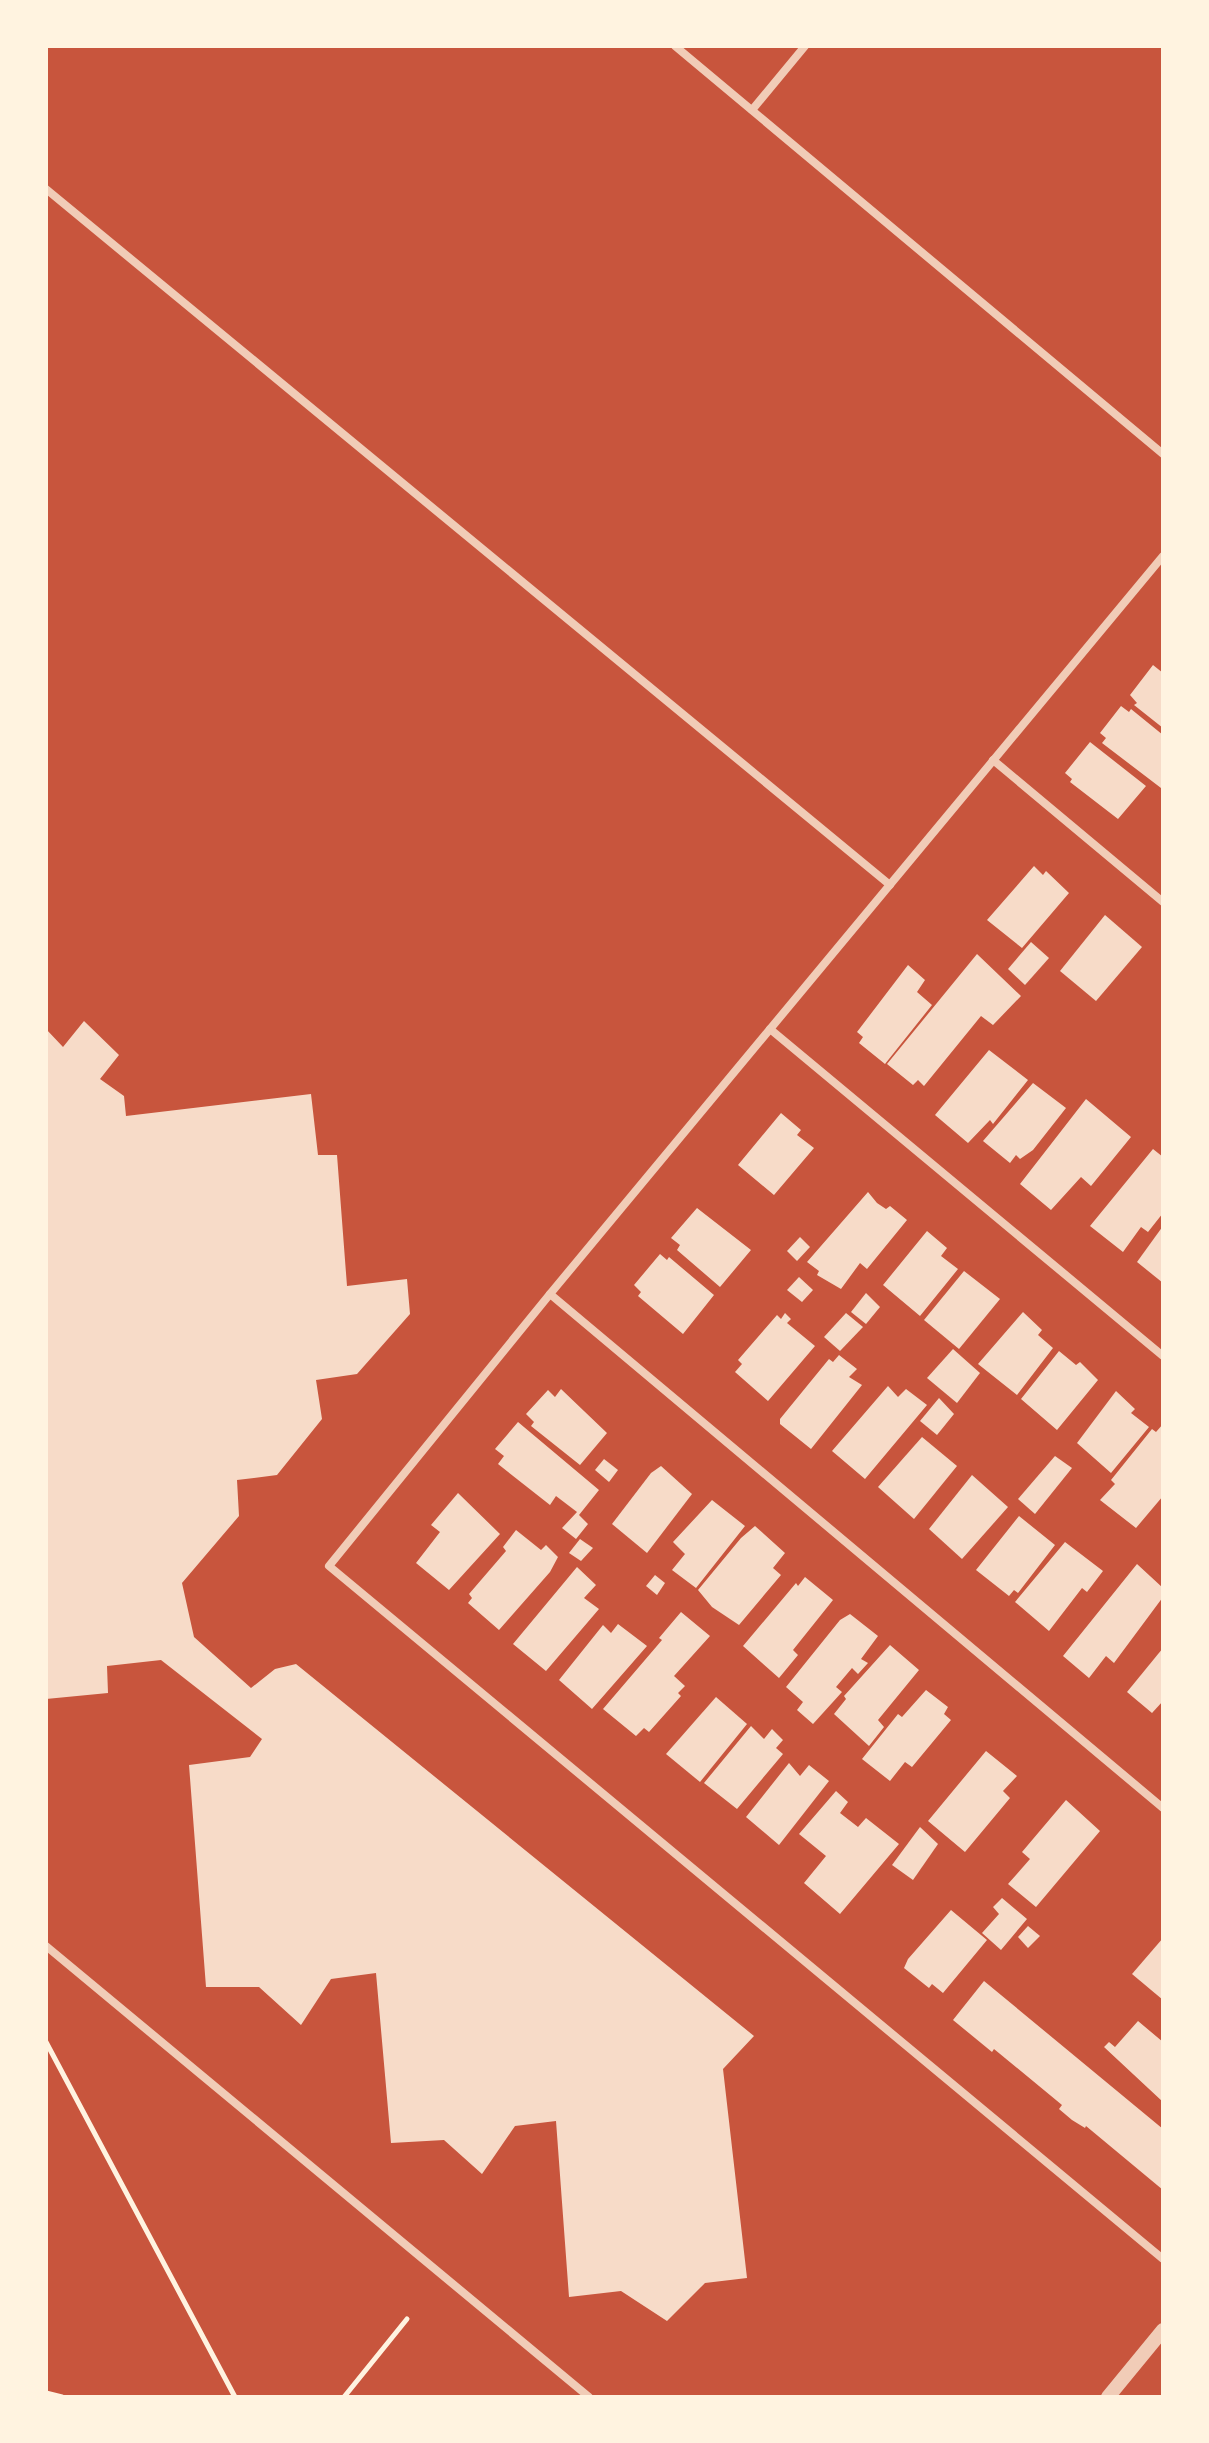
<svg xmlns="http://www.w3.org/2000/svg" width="1209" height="2443" viewBox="0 0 1209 2443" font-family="'Space Grotesk',sans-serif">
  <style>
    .building { fill: #f7dbc8 }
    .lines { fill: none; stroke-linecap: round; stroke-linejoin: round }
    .path { stroke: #fff3e0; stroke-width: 5 }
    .minor { stroke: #f1ccb7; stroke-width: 8 }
    .tertiary { stroke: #f1ccb7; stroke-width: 14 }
  </style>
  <rect width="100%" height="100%" fill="#c8553d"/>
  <!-- building -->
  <g class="building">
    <path d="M1153,665L1163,673V728L1134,705L1137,703L1130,695Z"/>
    <path d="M1121,706L1129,712L1131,709L1163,735L1161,788L1102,743L1106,738L1100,733Z"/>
    <path d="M1090,742L1146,786L1118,819L1070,782L1072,779L1065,773Z"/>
    <path d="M1034,866L1043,875L1046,871L1069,893L1022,948L987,920Z"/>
    <path d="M1105,915L1142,947L1096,1001L1060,971Z"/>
    <path d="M1031,942L1049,958L1025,985L1008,969Z"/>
    <path d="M977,954L1021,996L993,1025L981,1016L924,1086L918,1080L913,1085L887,1064Z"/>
    <path d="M908,965L925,980L917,992L932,1005L885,1064L859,1043L863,1037L857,1032Z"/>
    <path d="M84,1021L119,1055L100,1079L124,1096L126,1116L311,1094L318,1155H337L347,1286L407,1279L410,1314L357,1374L316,1380L322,1419L277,1475L237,1480L239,1516L182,1583L194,1637L251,1688L275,1669L296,1664L754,2036L723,2069L747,2278L705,2283L667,2321L621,2291L569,2297L556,2121L515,2126L482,2174L444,2140L391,2143L376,1973L331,1979L301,2025L259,1987H206L189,1765L250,1757L262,1739L161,1660L107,1666L108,1693L46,1699V1029L63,1047Z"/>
    <path d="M989,1050L1028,1080L993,1124L990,1120L968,1143L935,1115Z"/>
    <path d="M1033,1083L1066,1108L1033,1150L1020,1159L1016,1155L1010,1163L983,1141Z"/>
    <path d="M1086,1099L1131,1137L1091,1186L1081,1177L1051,1210L1020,1184Z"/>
    <path d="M781,1113L801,1130L797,1135L814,1148L774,1195L738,1165Z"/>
    <path d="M1153,1149L1163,1157V1213L1148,1232L1141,1227L1123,1252L1090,1226Z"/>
    <path d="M868,1192L877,1203L886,1209L890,1206L907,1220L867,1269L860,1263L841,1289L817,1275L819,1271L807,1262Z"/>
    <path d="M697,1208L751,1250L720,1287L677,1250L680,1245L671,1238Z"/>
    <path d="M1163,1226V1283L1137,1262Z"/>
    <path d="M927,1231L947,1248L941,1256L958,1269L920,1316L883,1285Z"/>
    <path d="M800,1237L810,1247L797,1261L787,1251Z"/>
    <path d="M660,1254L667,1260L669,1257L714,1295L683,1334L638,1296L641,1292L634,1285Z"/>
    <path d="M964,1271L1000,1299L959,1349L924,1320Z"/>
    <path d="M799,1277L813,1290L802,1302L787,1290Z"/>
    <path d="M866,1293L880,1307L866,1324L851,1312Z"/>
    <path d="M1023,1312L1042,1330L1038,1335L1053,1348L1017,1395L978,1364Z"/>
    <path d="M785,1313L791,1319L787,1323L815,1346L768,1401L735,1372L742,1364L738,1360L777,1315L781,1319Z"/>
    <path d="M846,1313L863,1327L840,1351L824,1337Z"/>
    <path d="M953,1349L980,1373L957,1403L927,1378Z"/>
    <path d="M1059,1351L1076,1365L1080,1362L1098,1380L1057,1430L1021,1399Z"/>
    <path d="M839,1355L857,1369L849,1377L862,1385L811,1449L780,1424V1419L829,1359L833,1362Z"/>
    <path d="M888,1386L898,1397L906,1389L927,1405L865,1479L832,1451Z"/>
    <path d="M561,1389L607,1433L580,1465L531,1426L534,1422L526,1414L548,1390L555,1397Z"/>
    <path d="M1116,1391L1135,1409L1131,1413L1149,1427L1111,1473L1077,1443Z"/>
    <path d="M939,1398L954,1414L937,1435L920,1421Z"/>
    <path d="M518,1422L599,1490L579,1515L588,1524L576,1539L562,1528L577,1512L556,1496L550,1505L498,1464L504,1456L495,1449Z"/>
    <path d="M1163,1424V1496L1136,1528L1100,1500L1115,1484L1111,1480L1152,1429L1156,1432Z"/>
    <path d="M922,1437L957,1466L914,1519L878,1487Z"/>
    <path d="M1055,1456L1072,1468L1035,1514L1018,1499Z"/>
    <path d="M604,1459L618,1470L609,1482L595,1470Z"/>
    <path d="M661,1466L692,1494L647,1553L612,1524L651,1473Z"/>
    <path d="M972,1475L1008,1507L962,1559L929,1529Z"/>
    <path d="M458,1493L500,1534L449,1590L416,1563L440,1532L431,1525Z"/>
    <path d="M712,1500L745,1526L696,1588L672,1570L685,1554L673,1542Z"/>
    <path d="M1019,1516L1055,1545L1018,1593L1014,1590L1009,1596L976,1570Z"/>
    <path d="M755,1526L785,1553L773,1568L781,1575L739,1625L712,1607L698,1590L741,1538Z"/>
    <path d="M516,1530L541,1550L546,1545L558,1557L550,1572L499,1630L468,1603L472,1598L469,1594L506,1551L503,1547Z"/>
    <path d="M580,1539L593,1548L581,1561L569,1553Z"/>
    <path d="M1065,1542L1103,1571L1087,1592L1082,1588L1049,1631L1015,1602Z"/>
    <path d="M1137,1564L1163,1588V1597L1114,1663L1106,1656L1089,1678L1063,1656Z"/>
    <path d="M577,1567L596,1585L584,1598L599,1609L546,1671L513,1644Z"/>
    <path d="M655,1575L665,1583L657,1595L646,1586Z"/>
    <path d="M805,1577L833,1600L793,1650L798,1655L779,1678L743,1646L796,1583L798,1586Z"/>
    <path d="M681,1612L710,1636L674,1676L685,1686L678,1693L681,1696L649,1732L644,1728L636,1736L603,1709L662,1640L659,1638Z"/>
    <path d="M850,1614L878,1636L861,1659L868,1663L858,1674L852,1668L836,1687L842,1692L813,1724L797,1710L803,1702L786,1687L840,1620Z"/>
    <path d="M618,1624L647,1646L592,1709L559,1680L603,1625L611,1633Z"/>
    <path d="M890,1645L919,1670L878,1720L884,1727L869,1746L834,1714L846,1699L844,1696Z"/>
    <path d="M1163,1648V1701L1152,1713L1127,1692Z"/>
    <path d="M926,1690L948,1707L944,1714L951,1720L912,1767L905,1762L890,1781L862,1759L898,1714L902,1717Z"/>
    <path d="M716,1697L747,1724L700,1782L666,1754Z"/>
    <path d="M751,1726L764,1739L772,1729L783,1740L776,1748L783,1754L737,1809L704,1783Z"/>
    <path d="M986,1751L1017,1776L1003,1791L1010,1798L965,1852L928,1821Z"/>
    <path d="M789,1763L800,1776L809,1765L829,1781L779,1845L746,1817Z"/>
    <path d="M836,1791L848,1802L840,1813L858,1827L866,1818L899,1844L840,1914L804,1883L826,1856L799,1834Z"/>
    <path d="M1066,1800L1100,1831L1036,1907L1008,1884L1030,1859L1022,1852Z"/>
    <path d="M920,1827L938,1844L913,1880L892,1865Z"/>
    <path d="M1002,1898L1027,1919L1001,1950L982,1933L999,1914L993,1907Z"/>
    <path d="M951,1910L987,1940L943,1993L932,1984L929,1988L904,1968L908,1959Z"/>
    <path d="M1028,1926L1040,1936L1028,1948L1018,1937Z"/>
    <path d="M1163,1938V2000L1132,1974Z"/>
    <path d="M984,1981L1163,2129V2190L1086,2126L1085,2128L1072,2120L1059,2109L1062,2105L994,2049L992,2052L953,2020Z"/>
    <path d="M1138,2021L1163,2042V2102L1104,2047L1109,2042L1115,2047Z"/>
  </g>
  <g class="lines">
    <!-- path -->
    <g class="path">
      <path d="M46,2042L235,2397"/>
      <path d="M46,2393L62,2397"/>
      <path d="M344,2397L407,2319"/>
    </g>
    <!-- minor -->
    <g class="minor">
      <path d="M675,46L1163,454"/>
      <path d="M752,110L805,46"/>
      <path d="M46,189L890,885"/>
      <path d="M1163,556L550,1294L329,1566L1163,2259"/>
      <path d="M993,760L1163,902"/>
      <path d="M770,1029L1163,1356"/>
      <path d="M550,1294L1163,1808"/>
      <path d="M46,1946L589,2397"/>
    </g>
    <!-- tertiary -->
    <path class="tertiary" d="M1108,2397L1163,2330"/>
  </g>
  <!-- border -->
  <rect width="1209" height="2443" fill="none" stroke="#fff3e0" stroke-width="96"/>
</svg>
